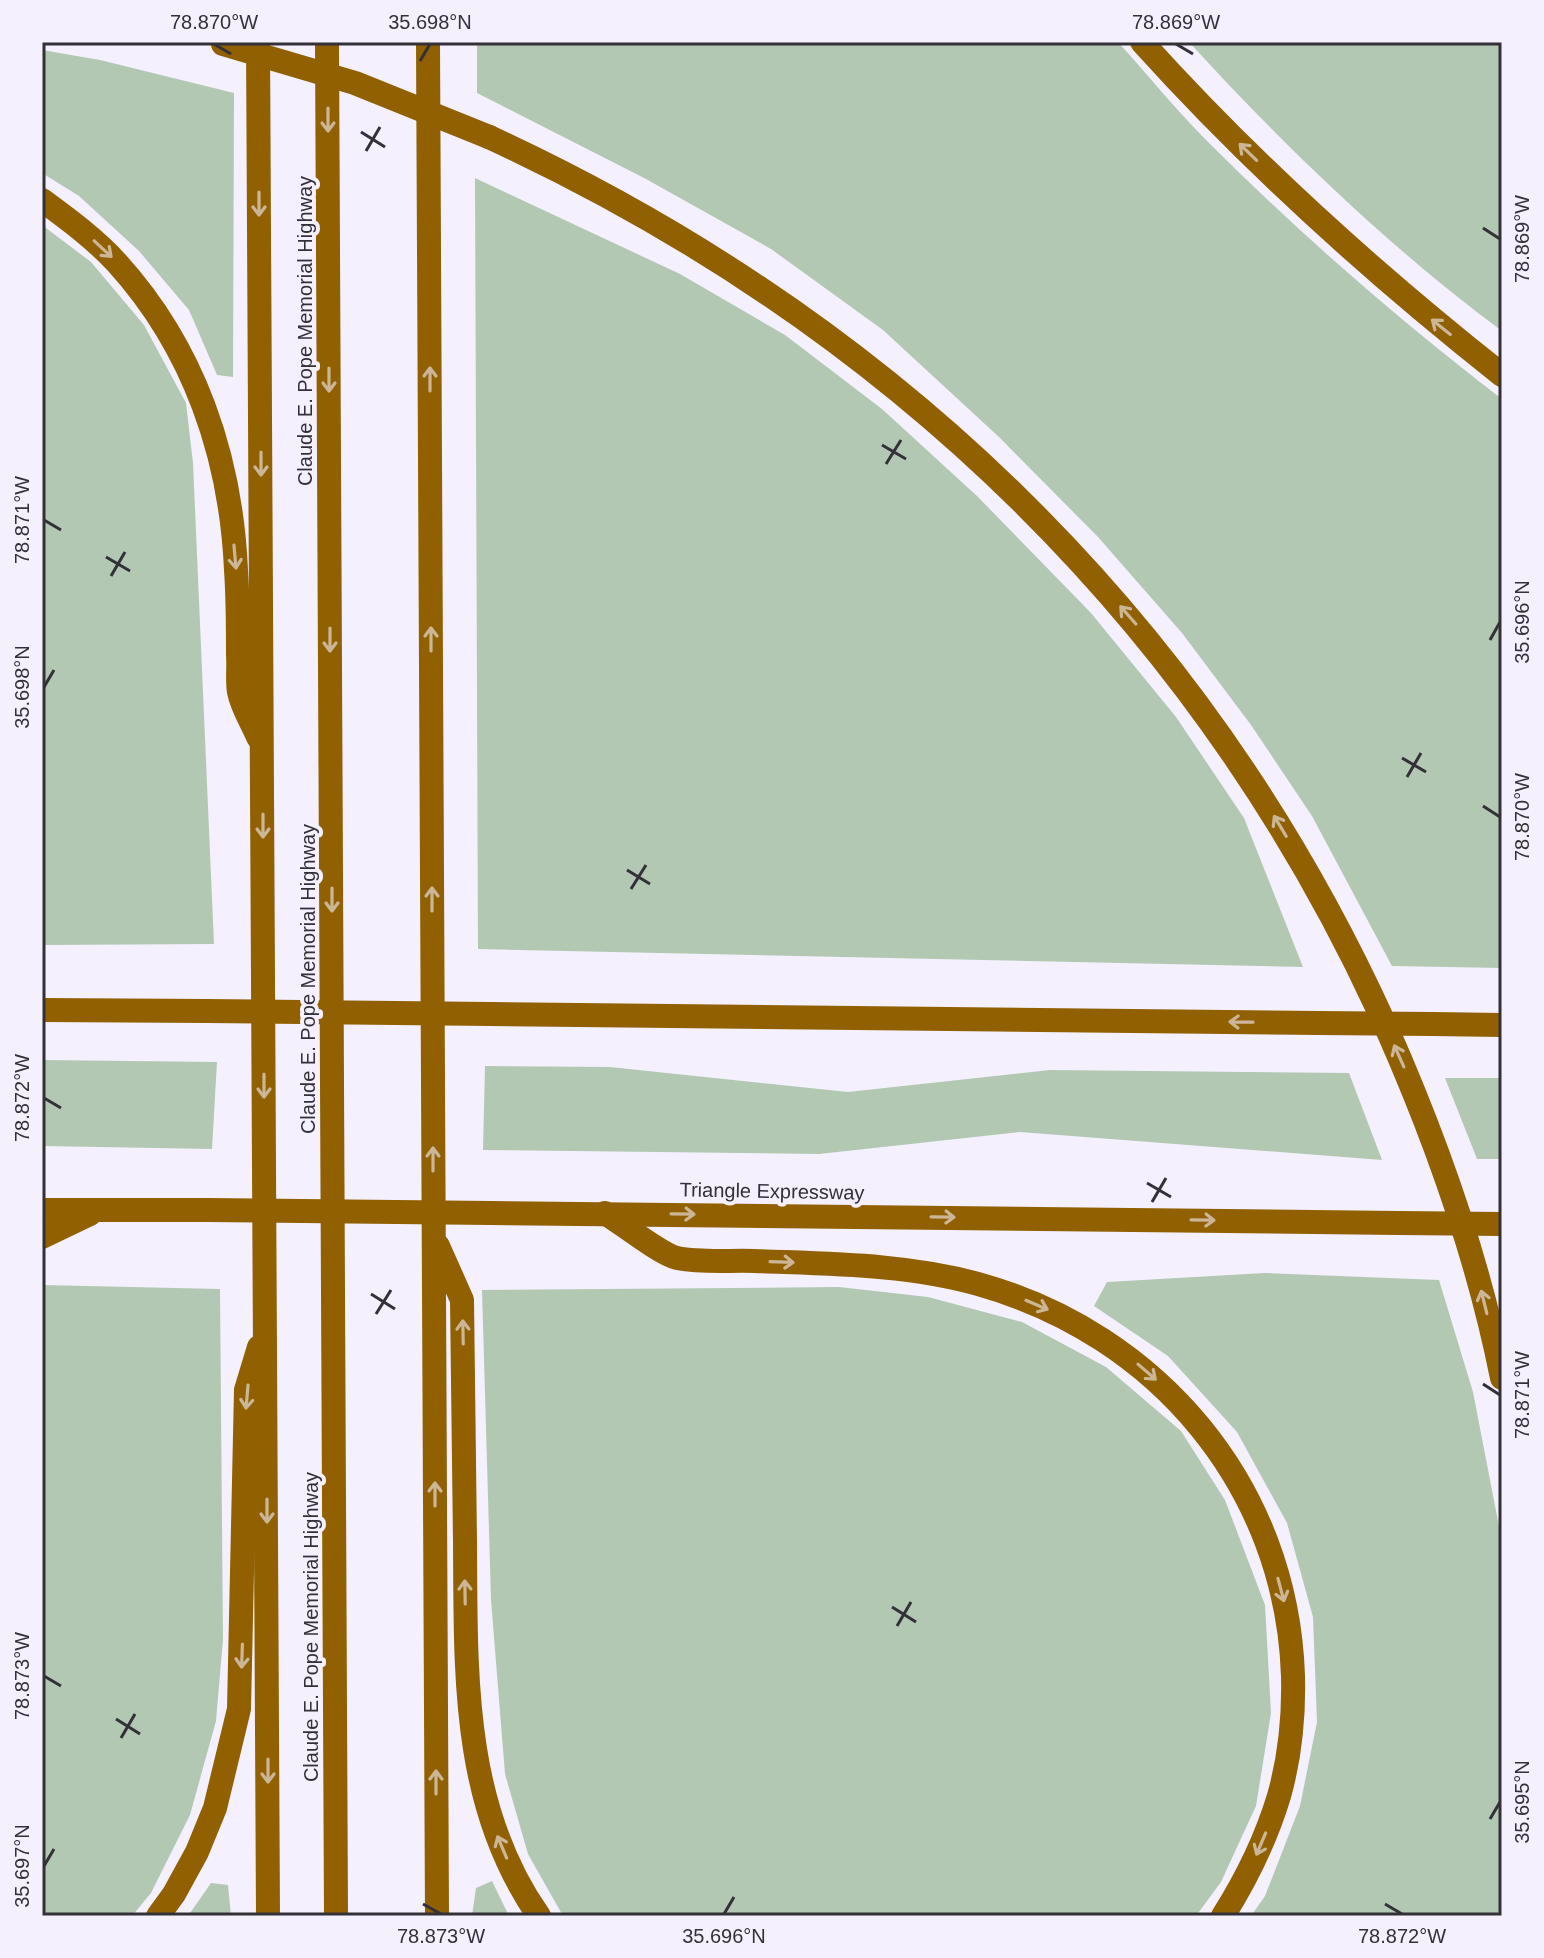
<svg xmlns="http://www.w3.org/2000/svg" width="1544" height="1958" viewBox="0 0 1544 1958" font-family="Arial,sans-serif">
  <style>
    .green { fill: #b2c8b3 }
    .lines { fill: none; stroke-linecap: round; stroke-linejoin: round }
    .motorway { stroke: #916000; stroke-width: 24 }
    .motorway-bridge { stroke: #916000; stroke-width: 24 }
    .oneway { stroke: #ccb698 }
    .ticks { fill: none; stroke: #333137; stroke-width: 3 }
    .labels { text-anchor: middle; stroke-width: 8; stroke-linejoin: round; paint-order: stroke }
    .street-label { font-size: 20px; fill: #333137; stroke: #f4f0fe }
    .neatline { fill: none; stroke: #333137; stroke-width: 3 }
    .ticks-label { font-size: 20px; text-anchor: middle; fill: #333137 }
  </style>
  <rect width="100%" height="100%" fill="#f4f0fe"/>
  <!-- green -->
  <g class="green">
    <path d="M477,42H1118C1148,75 1176,110 1208,142C1300,234 1399,320 1502,399V968L1392,966L1312,816L1251,725L1182,633L1098,537L999,437L883,330L771,249L646,179L477,93Z"/>
    <path d="M1189,42H1502V331C1391,249 1282,144 1189,42Z"/>
    <path d="M42,50L100,60L234,93L233,377L217,375L189,310L139,251L79,196L42,173Z"/>
    <path d="M475,178L680,274L785,335L882,409L977,496L1091,613L1176,717L1244,818L1303,967L478,949Z"/>
    <path d="M42,225L91,262L144,325L186,403L193,463L214,944L42,945Z"/>
    <path d="M42,1060L217,1062L212,1149L42,1146Z"/>
    <path d="M485,1066L610,1067L848,1092L1050,1070L1349,1073L1382,1160L1020,1132L819,1154L483,1150Z"/>
    <path d="M1445,1078H1502V1159H1477Z"/>
    <path d="M1265,1273L1439,1280L1473,1392L1502,1542V1916H1251L1265,1896L1300,1806L1317,1722L1313,1617L1287,1523L1237,1432L1168,1356L1094,1306L1107,1282Z"/>
    <path d="M42,1285L220,1289L223,1639L216,1721L190,1815L151,1893L132,1916H42Z"/>
    <path d="M839,1287L928,1297L1022,1322L1106,1367L1181,1431L1225,1500L1265,1605L1271,1713L1256,1806L1221,1882L1196,1916H563L528,1854L505,1774L491,1600L482,1290Z"/>
    <path d="M492,1881L509,1916H472L476,1888Z"/>
    <path d="M211,1883L228,1885L231,1916H188Z"/>
  </g>
  <g class="lines">
    <!-- motorway -->
    <g class="motorway">
      <path d="M258,42L268,1916"/>
      <path d="M327,42L336,1916"/>
      <path d="M428,42L437,1916"/>
      <path d="M1142,42C1252,164 1373,273 1502,375"/>
      <path d="M489,137C892,323 1204,623 1387,1029C1437,1142 1478,1257 1502,1378"/>
      <path d="M42,200C68,219 95,239 117,263C194,348 231,456 236,570C238,598 238,627 238,655C239,667 237,681 239,692C242,707 252,723 258,737"/>
      <path d="M42,1010L207,1011"/>
      <path d="M490,1014L1319,1023"/>
      <path d="M1432,1024L1502,1025"/>
      <path d="M42,1210H208"/>
      <path d="M491,1213L1399,1223"/>
      <path d="M605,1213C621,1223 662,1255 677,1258C702,1263 730,1260 755,1261C829,1264 906,1264 978,1284C1158,1334 1287,1487 1293,1676C1294,1715 1290,1757 1279,1796C1266,1839 1247,1878 1223,1916"/>
      <path d="M42,1237L90,1214"/>
      <path d="M438,1246L462,1300C463,1381 464,1462 465,1542C466,1672 461,1805 539,1916"/>
      <path d="M158,1916L174,1894L197,1852L215,1808L239,1709L246,1390L259,1347"/>
    </g>
    <!-- motorway-bridge -->
    <g class="motorway-bridge">
      <path d="M223,44L355,83L489,137"/>
      <path d="M207,1011L490,1014"/>
      <path d="M1319,1023L1432,1024"/>
      <path d="M208,1210L491,1213"/>
      <path d="M1399,1223L1502,1224"/>
    </g>
  </g>
  <!-- one-way arrows -->
  <defs><path id="oneway-shaft" d="M-6 0H5M1.5-3L5.5 0L1.5 3" fill="none" stroke-width="1.6" stroke-linecap="round" stroke-linejoin="round" transform="scale(2)"/></defs>
  <g class="oneway">
    <use href="#oneway-shaft" transform="translate(328 120) rotate(90)"/>
    <use href="#oneway-shaft" transform="translate(1248 152) rotate(-136)"/>
    <use href="#oneway-shaft" transform="translate(259 204) rotate(90)"/>
    <use href="#oneway-shaft" transform="translate(103 249) rotate(43)"/>
    <use href="#oneway-shaft" transform="translate(1441 327) rotate(-141)"/>
    <use href="#oneway-shaft" transform="translate(430 379) rotate(-90)"/>
    <use href="#oneway-shaft" transform="translate(329 380) rotate(90)"/>
    <use href="#oneway-shaft" transform="translate(261 464) rotate(90)"/>
    <use href="#oneway-shaft" transform="translate(235 557) rotate(85)"/>
    <use href="#oneway-shaft" transform="translate(1128 615) rotate(-131)"/>
    <use href="#oneway-shaft" transform="translate(431 639) rotate(-90)"/>
    <use href="#oneway-shaft" transform="translate(330 640) rotate(90)"/>
    <use href="#oneway-shaft" transform="translate(263 826) rotate(90)"/>
    <use href="#oneway-shaft" transform="translate(1280 826) rotate(-121)"/>
    <use href="#oneway-shaft" transform="translate(432 899) rotate(-90)"/>
    <use href="#oneway-shaft" transform="translate(332 900) rotate(90)"/>
    <use href="#oneway-shaft" transform="translate(1241 1022) rotate(-179)"/>
    <use href="#oneway-shaft" transform="translate(1399 1056) rotate(-114)"/>
    <use href="#oneway-shaft" transform="translate(264 1086) rotate(90)"/>
    <use href="#oneway-shaft" transform="translate(433 1159) rotate(-90)"/>
    <use href="#oneway-shaft" transform="translate(683 1214) rotate(1)"/>
    <use href="#oneway-shaft" transform="translate(943 1217) rotate(1)"/>
    <use href="#oneway-shaft" transform="translate(1203 1220) rotate(1)"/>
    <use href="#oneway-shaft" transform="translate(782 1262) rotate(2)"/>
    <use href="#oneway-shaft" transform="translate(1484 1302) rotate(-104)"/>
    <use href="#oneway-shaft" transform="translate(1037 1305) rotate(23)"/>
    <use href="#oneway-shaft" transform="translate(463 1332) rotate(-91)"/>
    <use href="#oneway-shaft" transform="translate(1147 1372) rotate(41)"/>
    <use href="#oneway-shaft" transform="translate(247 1397) rotate(95)"/>
    <use href="#oneway-shaft" transform="translate(435 1494) rotate(-90)"/>
    <use href="#oneway-shaft" transform="translate(267 1511) rotate(90)"/>
    <use href="#oneway-shaft" transform="translate(1281 1590) rotate(75)"/>
    <use href="#oneway-shaft" transform="translate(465 1592) rotate(-91)"/>
    <use href="#oneway-shaft" transform="translate(242 1656) rotate(92)"/>
    <use href="#oneway-shaft" transform="translate(268 1771) rotate(90)"/>
    <use href="#oneway-shaft" transform="translate(436 1782) rotate(-90)"/>
    <use href="#oneway-shaft" transform="translate(1261 1844) rotate(113)"/>
    <use href="#oneway-shaft" transform="translate(502 1847) rotate(-113)"/>
  </g>
  <!-- ticks -->
  <path class="ticks" d="M214,44L231,54M1176,44L1193,54M420,61L430,44M361,132L385,147M366,151L380,127M1483,228L1500,239M882,445L906,459M886,464L901,440M44,520L61,530M106,557L130,571M111,576L125,552M1490,640L1500,622M44,687L54,670M1402,758L1426,772M1407,777L1421,753M1483,806L1500,817M627,870L650,884M631,889L646,865M44,1098L61,1108M1147,1183L1171,1197M1152,1202L1166,1178M371,1294L395,1309M376,1314L391,1290M1483,1384L1500,1395M892,1607L916,1622M897,1626L911,1602M44,1676L61,1686M116,1719L140,1734M121,1738L135,1714M1490,1819L1500,1802M44,1866L54,1849M423,1904L441,1914M1385,1904L1402,1914M724,1914L734,1897"/>
  <g class="labels">
    <!-- street labels -->
    <g class="street-label">
      <text transform="translate(305 331) rotate(-90)" y="7">Claude E. Pope Memorial Highway</text>
      <text transform="translate(308 979) rotate(-90)" y="7">Claude E. Pope Memorial Highway</text>
      <text transform="translate(772 1191) rotate(1)" y="7">Triangle Expressway</text>
      <text transform="translate(311 1627) rotate(-90)" y="7">Claude E. Pope Memorial Highway</text>
    </g>
  </g>
  <!-- border -->
  <rect width="1544" height="1958" fill="none" stroke="#f4f0fe" stroke-width="88"/>
  <rect x="44" y="44" width="1456" height="1870" class="neatline"/>
  <g class="ticks-label">
    <text x="214" y="29">78.870°W</text>
    <text x="430" y="29">35.698°N</text>
    <text x="1176" y="29">78.869°W</text>
    <text transform="translate(1522 239) rotate(-90)" y="7">78.869°W</text>
    <text transform="translate(22 520) rotate(-90)" y="7">78.871°W</text>
    <text transform="translate(1522 622) rotate(-90)" y="7">35.696°N</text>
    <text transform="translate(22 687) rotate(-90)" y="7">35.698°N</text>
    <text transform="translate(1522 817) rotate(-90)" y="7">78.870°W</text>
    <text transform="translate(22 1098) rotate(-90)" y="7">78.872°W</text>
    <text transform="translate(1522 1395) rotate(-90)" y="7">78.871°W</text>
    <text transform="translate(22 1676) rotate(-90)" y="7">78.873°W</text>
    <text transform="translate(1522 1802) rotate(-90)" y="7">35.695°N</text>
    <text transform="translate(22 1866) rotate(-90)" y="7">35.697°N</text>
    <text x="441" y="1943">78.873°W</text>
    <text x="724" y="1943">35.696°N</text>
    <text x="1402" y="1943">78.872°W</text>
  </g>
</svg>
